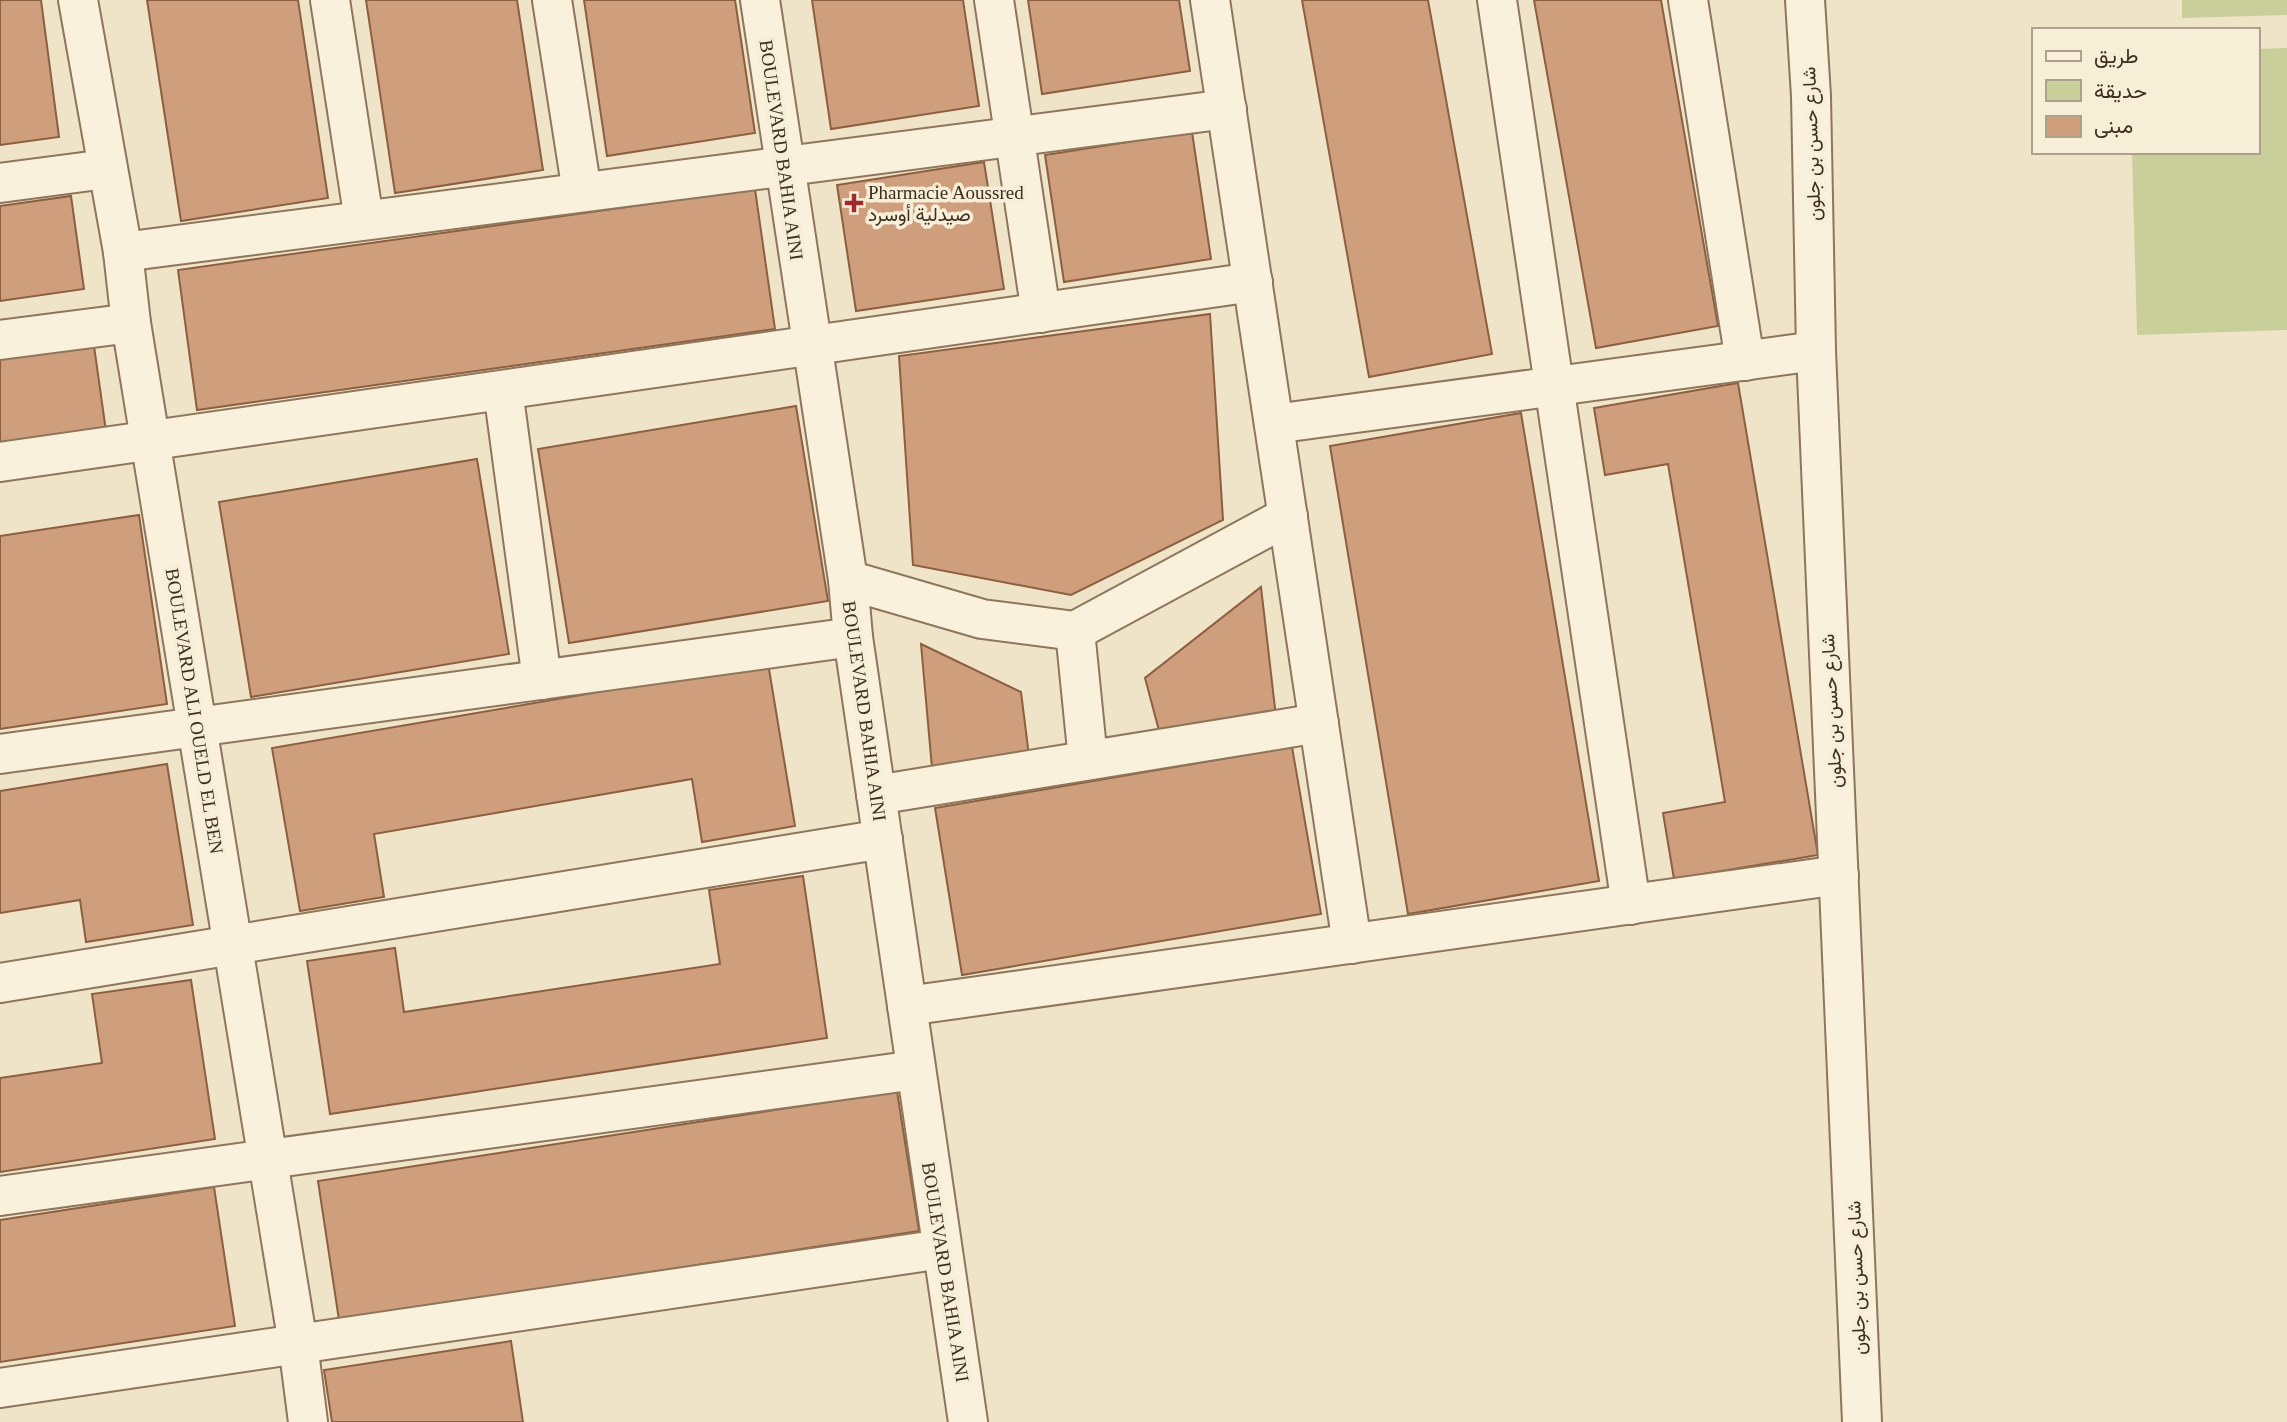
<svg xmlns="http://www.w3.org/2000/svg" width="2287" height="1422" viewBox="0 0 2287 1422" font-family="'Times New Roman',Vazirmatn,serif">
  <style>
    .green { fill: #c9cf9b }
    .building { fill: #cf9f7d; stroke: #8d5f41; stroke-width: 2 }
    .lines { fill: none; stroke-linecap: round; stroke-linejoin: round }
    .minor-casing { stroke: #8d765c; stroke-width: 42 }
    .minor { stroke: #faf1dc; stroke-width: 38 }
    .poi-dot { fill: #9e2a2b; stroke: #f7eed8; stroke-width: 2.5 }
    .labels { text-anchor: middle; stroke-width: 7; stroke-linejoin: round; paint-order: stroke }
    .street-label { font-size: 19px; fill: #3d2e20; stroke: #f7eed8 }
    .poi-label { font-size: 19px; fill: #3d2e20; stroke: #f7eed8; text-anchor: start }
  </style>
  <rect width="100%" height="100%" fill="#f0e4c8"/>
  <!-- green -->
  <g class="green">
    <path d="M2182,0H2287V15L2182,18Z"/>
    <path d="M2287,48V330L2137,335L2132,152H2257V49Z"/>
  </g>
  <!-- building -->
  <g class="building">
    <path d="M0,0H41L59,137L0,145Z"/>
    <path d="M147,0H298L328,198L181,221Z"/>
    <path d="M366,0H517L543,170L395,193Z"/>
    <path d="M584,0H735L755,133L607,156Z"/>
    <path d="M812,0H963L979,106L831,129Z"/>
    <path d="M1028,0H1179L1190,71L1042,94Z"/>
    <path d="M1302,0H1428L1492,354L1369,377Z"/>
    <path d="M1534,0H1661L1718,326L1596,348Z"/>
    <path d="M1192,132L1211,259L1064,282L1045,155Z"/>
    <path d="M984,162L1004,289L856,311L837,185Z"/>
    <path d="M755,189L775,329L197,410L178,270Z"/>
    <path d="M71,196L84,289L0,301V206Z"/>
    <path d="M1210,314L1223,520L1071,595L913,565L899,356Z"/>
    <path d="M93,339L106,431L0,447V352Z"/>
    <path d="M1738,383L1818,855L1674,879L1663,813L1725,802L1668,464L1605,475L1594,408Z"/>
    <path d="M796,406L828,601L569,643L538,449Z"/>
    <path d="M1521,413L1599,881L1408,914L1330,446Z"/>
    <path d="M477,459L509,654L251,697L219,502Z"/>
    <path d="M139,515L167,704L0,729V536Z"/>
    <path d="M1261,587L1276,717L1161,738L1145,678Z"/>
    <path d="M921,644L1021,692L1029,756L932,768Z"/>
    <path d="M768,663L795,826L702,842L692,779L374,834L384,897L300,911L272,748Z"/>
    <path d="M1292,747L1321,914L962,975L935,808Z"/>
    <path d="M167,764L193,925L86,942L80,900L0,913V791Z"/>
    <path d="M803,876L827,1038L330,1114L307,961L395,948L404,1012L720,964L709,890Z"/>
    <path d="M191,980L215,1139L0,1172V1078L102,1063L92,994Z"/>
    <path d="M897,1091L919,1231L339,1320L318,1181Z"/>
    <path d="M214,1187L235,1326L0,1362V1220Z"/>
    <path d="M511,1341L523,1422H332L324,1370Z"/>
  </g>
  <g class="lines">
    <defs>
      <g id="minor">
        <path d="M78,0L123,252L131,323L298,1344L308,1422"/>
        <path d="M330,0L364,220"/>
        <path d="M552,0L582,192"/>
        <path d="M760,0L848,580L853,637L968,1422"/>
        <path d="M994,0L1041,313"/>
        <path d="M1210,0L1352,944"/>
        <path d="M1497,0L1631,905"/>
        <path d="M1688,0L1745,361"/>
        <path d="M1805,0L1811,96L1816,351L1862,1422"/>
        <path d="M0,183L106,169"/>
        <path d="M123,252L1227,109"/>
        <path d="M0,340L131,323"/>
        <path d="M503,390L542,680"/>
        <path d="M1274,424L1816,351"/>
        <path d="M0,462L1253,282"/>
        <path d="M848,580L982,619L1075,631L1288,516"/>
        <path d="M1075,631L1088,760"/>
        <path d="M0,754L853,637"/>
        <path d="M876,795L1319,723"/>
        <path d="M0,983L883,839"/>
        <path d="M907,1006L1839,875"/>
        <path d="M0,1196L916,1070"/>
        <path d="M0,1388L942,1249"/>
      </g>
    </defs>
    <!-- minor casing -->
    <use href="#minor" class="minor-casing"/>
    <!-- minor -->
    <use href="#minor" class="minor"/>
  </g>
  <!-- markers -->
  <path class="poi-dot" d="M850.5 192.5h7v7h7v7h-7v7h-7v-7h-7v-7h7z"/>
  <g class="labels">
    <!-- street labels -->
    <g class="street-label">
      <text transform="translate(1811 144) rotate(-92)" y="7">شارع حسن بن جلون</text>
      <text transform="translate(782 150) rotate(82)" y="7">BOULEVARD BAHIA AINI</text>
      <text transform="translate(195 711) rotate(81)" y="7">BOULEVARD ALI OUELD EL BEN</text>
      <text transform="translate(865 711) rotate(82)" y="7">BOULEVARD BAHIA AINI</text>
      <text transform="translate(1831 711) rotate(-93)" y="7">شارع حسن بن جلون</text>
      <text transform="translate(946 1272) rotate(81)" y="7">BOULEVARD BAHIA AINI</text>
      <text transform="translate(1856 1278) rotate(-92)" y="7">شارع حسن بن جلون</text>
    </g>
    <!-- poi labels -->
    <g class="poi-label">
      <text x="868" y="199">Pharmacie Aoussred<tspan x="868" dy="22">صيدلية أوسرد</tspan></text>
    </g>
  </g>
  <!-- legend -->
  <rect x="2032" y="28" width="228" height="126" fill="#f7eed8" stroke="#ada18e" stroke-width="2"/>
  <rect x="2046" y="51" width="35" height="10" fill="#faf1dc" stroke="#ada18e" stroke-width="2"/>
  <text x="2094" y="63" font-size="21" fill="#3d2e20">طريق</text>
  <rect x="2046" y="80" width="35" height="21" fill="#c9cf9b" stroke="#ada18e" stroke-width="2"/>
  <text x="2094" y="98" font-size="21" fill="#3d2e20">حديقة</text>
  <rect x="2046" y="116" width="35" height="21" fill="#cf9f7d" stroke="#ada18e" stroke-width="2"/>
  <text x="2094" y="133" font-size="21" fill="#3d2e20">مبنى</text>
</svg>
